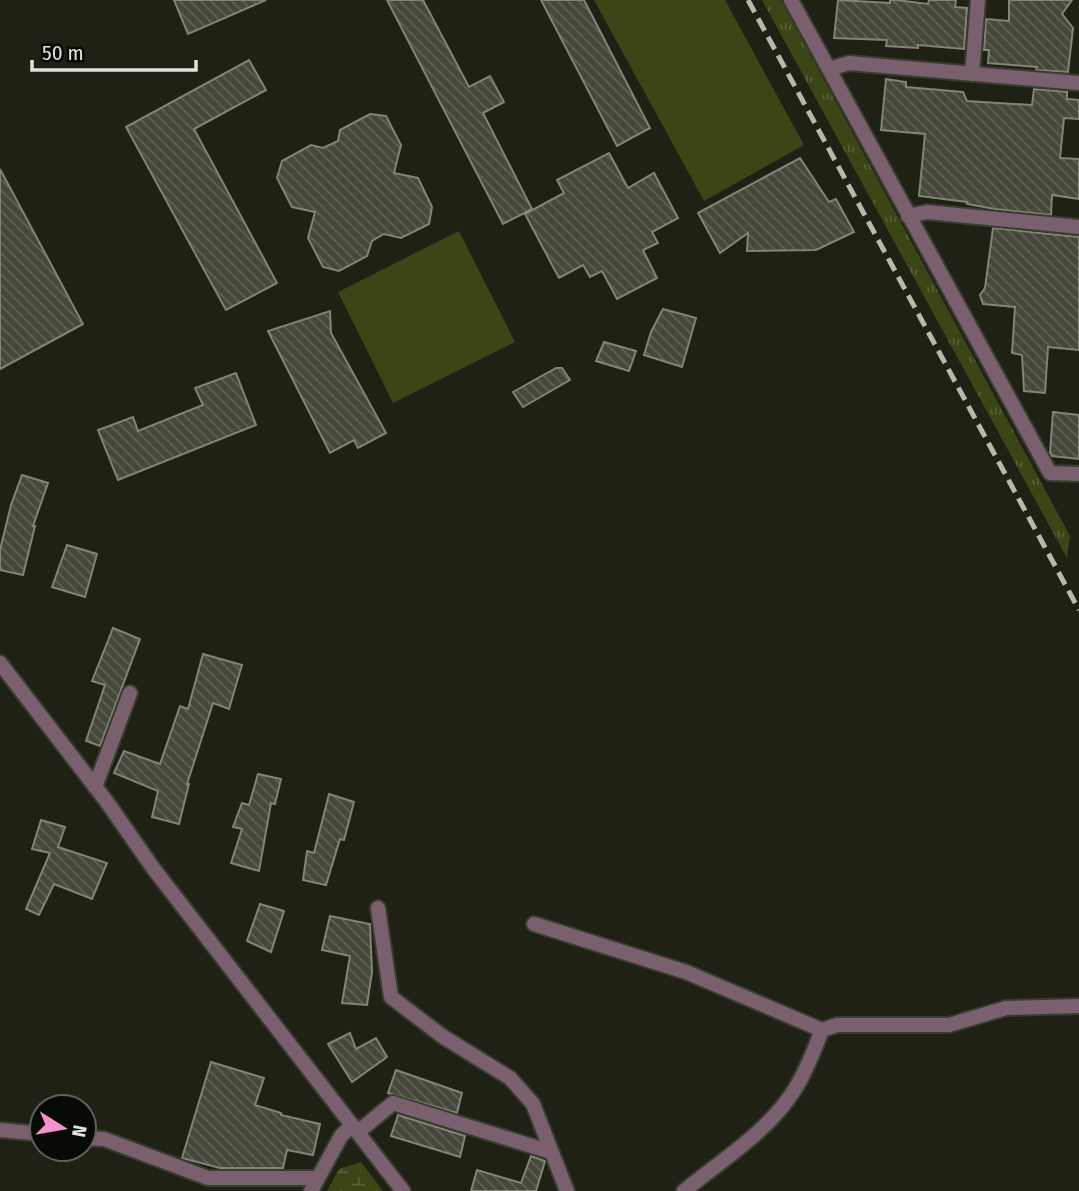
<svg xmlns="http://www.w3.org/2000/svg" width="1079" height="1191" viewBox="0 0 1079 1191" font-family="'Fira Sans Condensed',sans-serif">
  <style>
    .grass { fill: url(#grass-tufts) }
    .wetland { fill: url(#wetland-marsh) }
    .garden { fill: #3c4515 }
    .building { fill: url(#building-back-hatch); stroke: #818575; stroke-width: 2 }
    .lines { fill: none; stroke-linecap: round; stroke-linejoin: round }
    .minor-casing { stroke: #393c30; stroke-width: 18 }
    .tertiary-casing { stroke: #393c30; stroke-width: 18 }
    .minor { stroke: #7a606f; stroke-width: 14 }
    .tertiary { stroke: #7a606f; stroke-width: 14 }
    .rail { stroke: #b7b9af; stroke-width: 5; stroke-dasharray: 14 7; stroke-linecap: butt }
  </style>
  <defs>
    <pattern id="grass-tufts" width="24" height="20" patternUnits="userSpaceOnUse" patternTransform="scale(1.75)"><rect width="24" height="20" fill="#3c4515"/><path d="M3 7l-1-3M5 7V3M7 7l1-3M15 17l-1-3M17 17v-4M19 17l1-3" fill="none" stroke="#586036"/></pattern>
    <pattern id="wetland-marsh" width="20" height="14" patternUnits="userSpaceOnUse" patternTransform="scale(1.75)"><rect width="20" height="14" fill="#3c4515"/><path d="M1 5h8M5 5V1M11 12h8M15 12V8" fill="none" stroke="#586036"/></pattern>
    <pattern id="building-back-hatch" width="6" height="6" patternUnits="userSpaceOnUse" patternTransform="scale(1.75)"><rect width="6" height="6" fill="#45483a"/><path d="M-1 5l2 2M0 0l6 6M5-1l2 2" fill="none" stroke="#606256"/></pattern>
  </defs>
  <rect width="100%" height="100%" fill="#1e2114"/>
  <!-- grass -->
  <path class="grass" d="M762,0H781L1070,536L1067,558Z"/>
  <!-- wetland -->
  <path class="wetland" d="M361,1162L383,1191H327L339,1169Z"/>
  <!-- garden -->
  <g class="garden">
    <path d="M594,0H725L804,145L704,201Z"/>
    <path d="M459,231L515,342L393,403L338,292Z"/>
  </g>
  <!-- building -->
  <g class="building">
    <path d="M174,0H266L188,34Z"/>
    <path d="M387,0H423L469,87L490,76L504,102L483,113L532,209L503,224Z"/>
    <path d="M541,0H584L650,128L617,146Z"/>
    <path d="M838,0L890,3V0H896L928,4L929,0H956L955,7L967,8L964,49L918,45V48L886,46L887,40L834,38Z"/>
    <path d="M1009,0H1072L1062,14L1073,28L1068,72L1036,70L1037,67L988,63L989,50H984L986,19L1009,21Z"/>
    <path d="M249,60L266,90L194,129L277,283L226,310L126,127Z"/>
    <path d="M886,79L906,82V87L963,92L967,101L1032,105L1034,89L1067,92V99L1079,100V119L1064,118L1060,158L1079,159V199L1052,195L1051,215L995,209L967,204V202L919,196L925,134L881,130Z"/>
    <path d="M370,114L386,116L401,145L394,173L418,178L432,207L429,224L401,238L384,234L372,241L367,256L339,271L323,267L308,238L315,212L292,207L277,178L282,161L311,145L323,148L338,141L340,130Z"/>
    <path d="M609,153L628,188L654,173L678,218L652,232L658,243L643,250L657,278L617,299L602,271L590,277L583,265L559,278L525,214L564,193L557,180Z"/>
    <path d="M800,158L829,202L836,199L854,232L816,250L747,251L748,233L720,253L698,213Z"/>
    <path d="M0,169L83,324L0,369Z"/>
    <path d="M993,228L1079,237V350L1048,347L1045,393L1024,391L1022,355L1012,353L1015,307L983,304L980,295L985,288Z"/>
    <path d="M663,309L696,318L682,367L644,355L651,332Z"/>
    <path d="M330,311L331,333L386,433L358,448L354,440L330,453L268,331Z"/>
    <path d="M604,342L636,351L629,371L596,361Z"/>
    <path d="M556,368H562L570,380L523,407L513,392Z"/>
    <path d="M236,373L256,425L118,480L98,430L133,417L138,431L203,405L195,388Z"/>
    <path d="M1053,412L1079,415V459L1052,456L1050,453Z"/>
    <path d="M22,475L48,483L33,526H35L23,575L0,570V550L11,505Z"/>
    <path d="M67,545L97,554L85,597L52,587Z"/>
    <path d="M113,628L140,639L100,746L86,741L105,685L92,681Z"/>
    <path d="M203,654L242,665L229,709L213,703L187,784H189L179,824L152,817L158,791L114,773L124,751L160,764L180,706L188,709Z"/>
    <path d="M258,774L281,779L275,804L271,803L259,871L231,863L242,829L233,827L242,803L249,805Z"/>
    <path d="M329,794L354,802L344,840L340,839L326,885L303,880L307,851L314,853Z"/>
    <path d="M41,820L65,827L58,847L107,863L92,899L54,884L39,915L26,909L50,853L32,849Z"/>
    <path d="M260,904L284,911L271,952L247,941Z"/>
    <path d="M330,916L370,924L372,972L367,1005L342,1003L350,956L322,950Z"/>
    <path d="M350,1033L356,1049L376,1038L387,1057L352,1082L328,1044Z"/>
    <path d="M211,1062L264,1078L255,1105L281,1113V1115L320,1124L313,1155L287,1150L283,1168H220L182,1158Z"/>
    <path d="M396,1070L462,1093L457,1113L388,1093Z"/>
    <path d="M398,1115L465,1136L460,1157L391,1136Z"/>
    <path d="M531,1156L545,1161L536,1191H471L477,1170L521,1183Z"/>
  </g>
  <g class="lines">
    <defs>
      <g id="minor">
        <path d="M791,0L1050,473L1079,474"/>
        <path d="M829,69L849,63L1079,83"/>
        <path d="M972,74L978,0"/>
        <path d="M908,216L927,212L1079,227"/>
        <path d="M95,787L130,693"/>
        <path d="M378,908L391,997L442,1036L510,1078L533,1104L567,1191"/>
        <path d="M534,924L686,972L822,1030L837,1025H949L1006,1008L1079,1006"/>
        <path d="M0,1130L42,1134"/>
        <path d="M358,1132L393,1103L551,1152"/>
        <path d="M84,1138L104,1139L208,1178H318"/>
        <path d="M311,1191L341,1136L352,1125"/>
        <path d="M684,1191C722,1160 769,1131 795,1089C807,1070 814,1050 822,1030"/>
      </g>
      <path id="tertiary" d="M0,663L107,802L153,868L403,1191"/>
    </defs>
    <!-- minor casing -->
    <use href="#minor" class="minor-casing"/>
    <!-- tertiary casing -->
    <use href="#tertiary" class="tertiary-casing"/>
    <!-- minor -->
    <use href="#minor" class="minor"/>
    <!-- tertiary -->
    <use href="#tertiary" class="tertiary"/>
    <!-- rail -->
    <path class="rail" d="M748,0L1079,610"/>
  </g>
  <!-- north arrow -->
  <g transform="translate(63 1128) rotate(101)"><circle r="33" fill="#080a05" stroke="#5f615b" stroke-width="2"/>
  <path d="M0-5L12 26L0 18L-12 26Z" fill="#f690cf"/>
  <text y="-10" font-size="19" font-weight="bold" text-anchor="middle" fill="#e2e4db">N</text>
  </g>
  <!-- scale -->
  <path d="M32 60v10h164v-10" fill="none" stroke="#e2e4db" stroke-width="3.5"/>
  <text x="42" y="60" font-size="21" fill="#e2e4db" stroke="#080a05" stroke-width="5" paint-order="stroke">50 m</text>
</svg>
